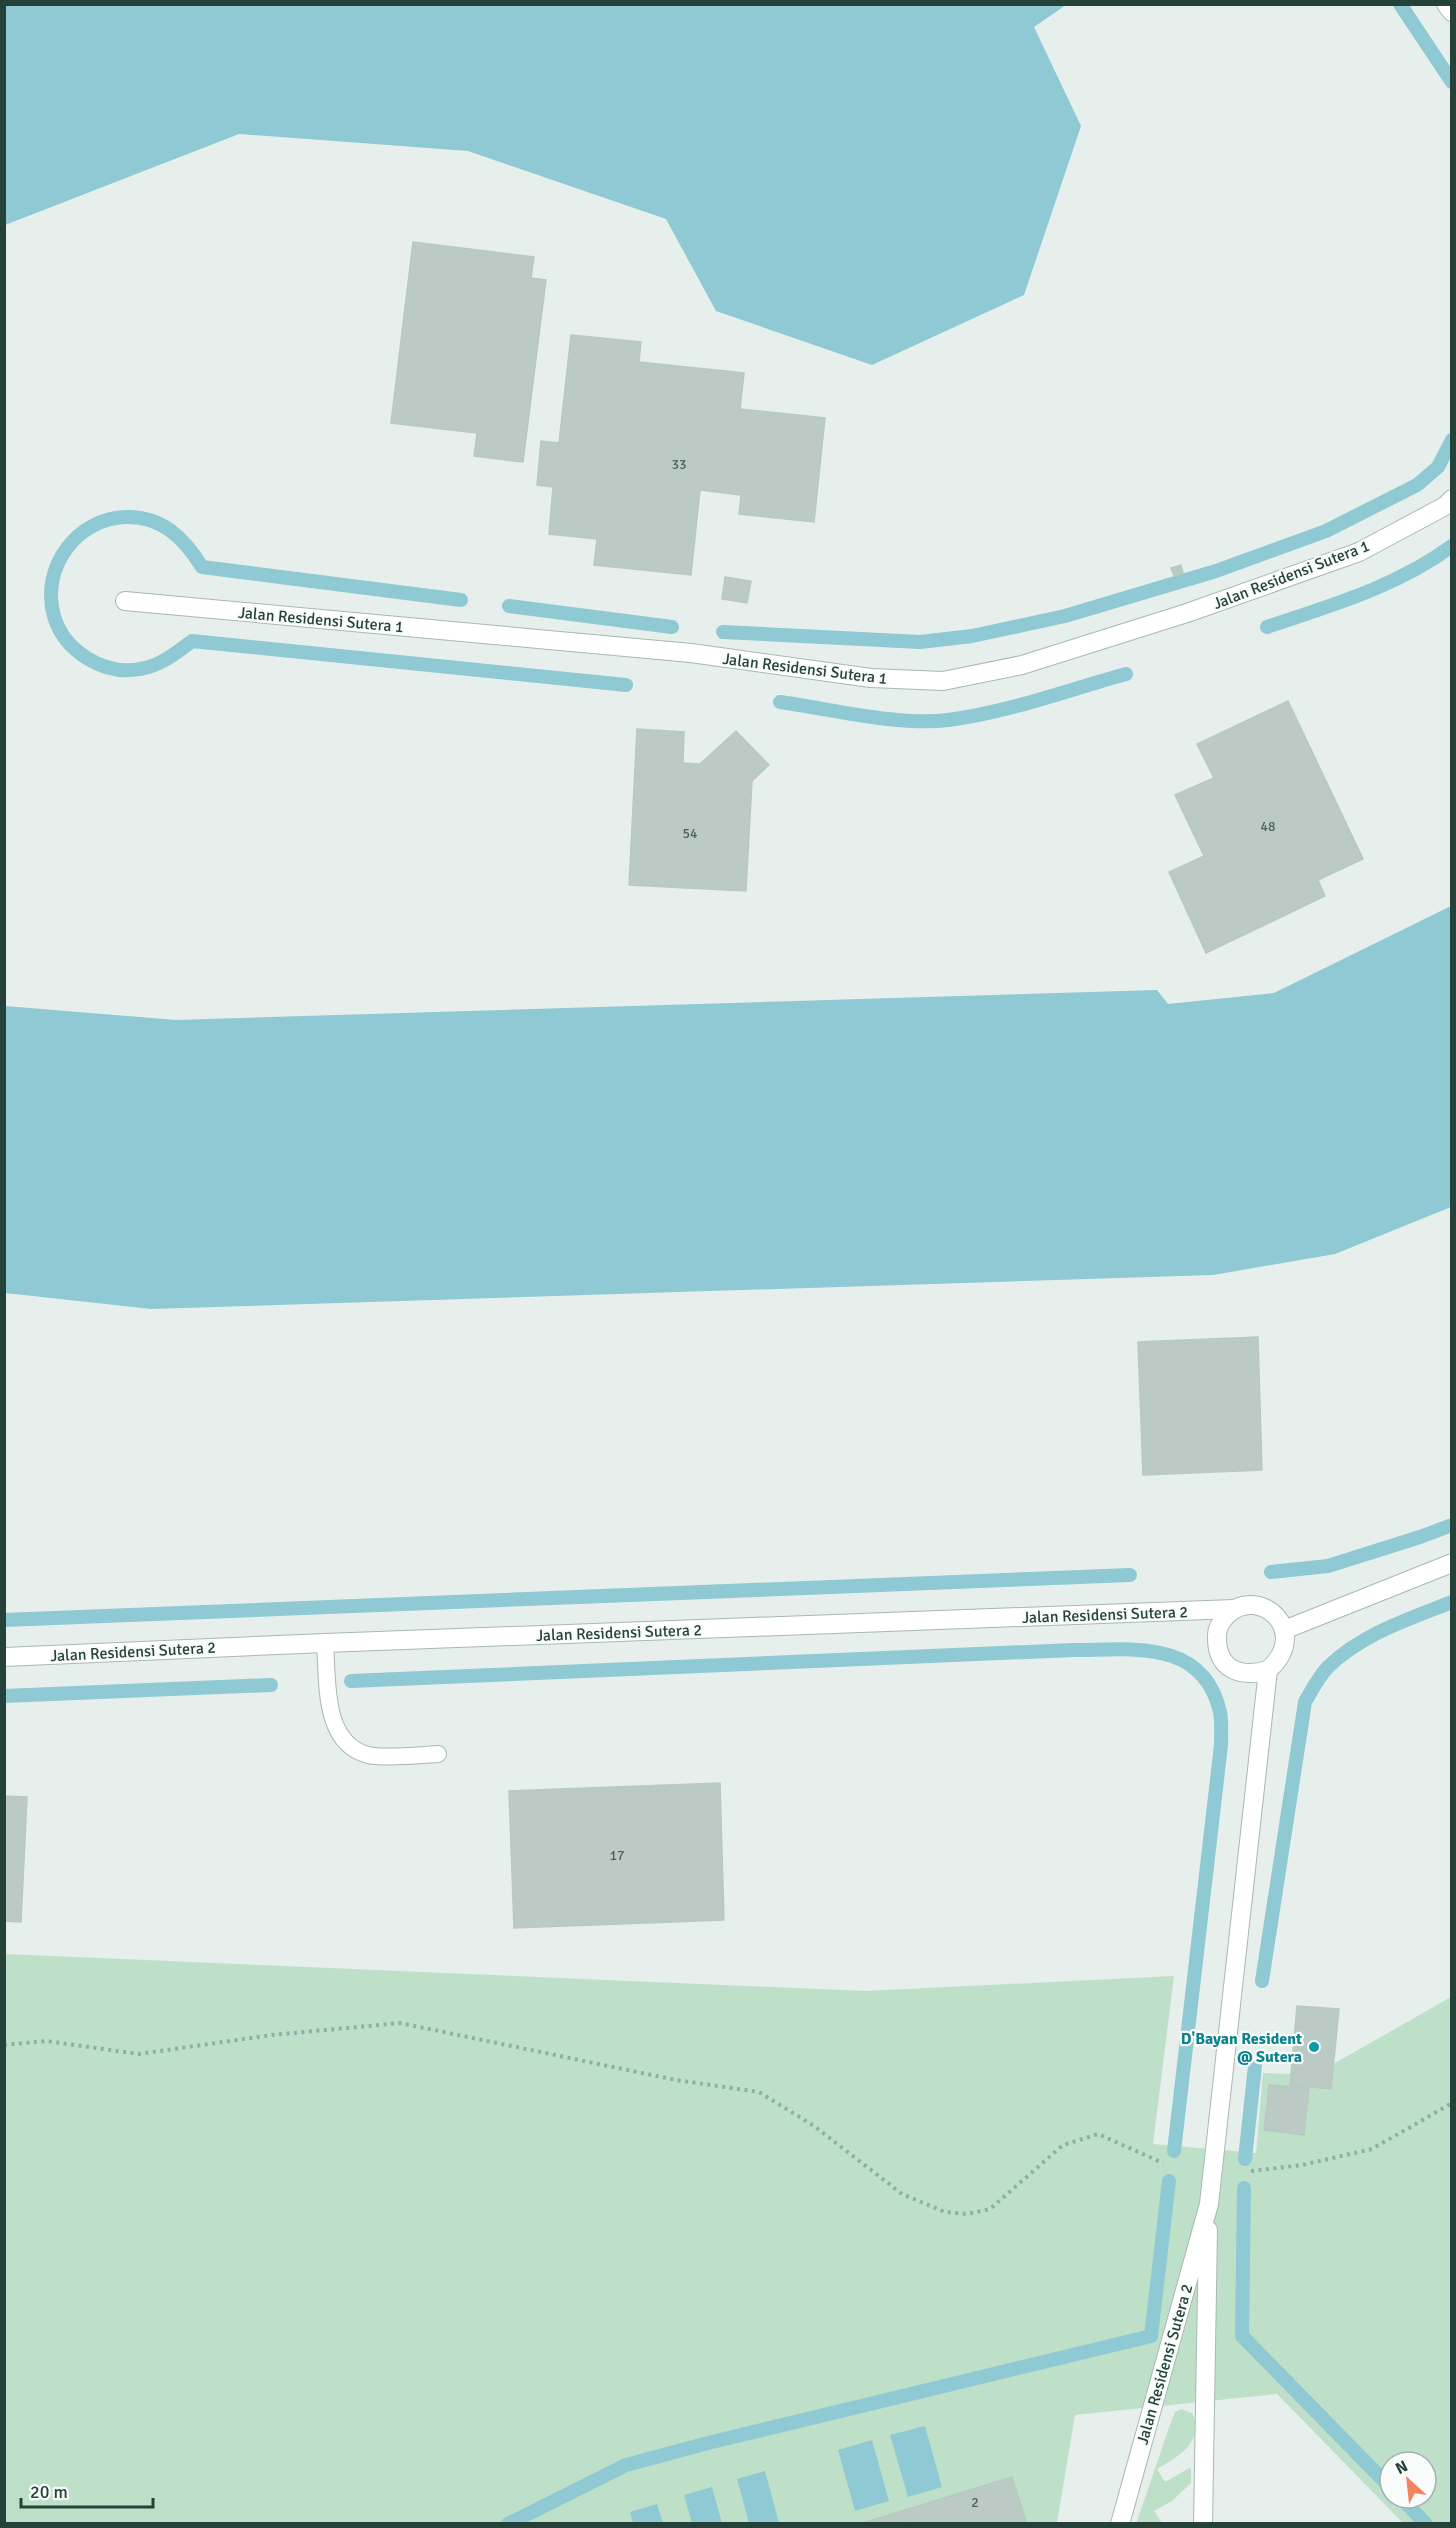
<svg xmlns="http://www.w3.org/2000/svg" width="1456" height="2528" viewBox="0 0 1456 2528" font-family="Signika,sans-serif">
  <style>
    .green { fill: #bfe0c8; fill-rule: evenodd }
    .water { fill: #8ec9d4 }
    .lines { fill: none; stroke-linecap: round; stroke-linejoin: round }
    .stream { stroke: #8ec9d4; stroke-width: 14 }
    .building { fill: #bbcac4; stroke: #b8c9c2; stroke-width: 1.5 }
    .service-casing { stroke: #a8b8b2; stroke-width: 18 }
    .minor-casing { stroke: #a8b8b2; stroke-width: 20 }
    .path { stroke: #86b3a5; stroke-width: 4; stroke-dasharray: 3 4.5; stroke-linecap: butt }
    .service { stroke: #fff; stroke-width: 16 }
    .minor { stroke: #fff; stroke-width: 18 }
    .culture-dot { fill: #0f9aa8; stroke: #f7fbf9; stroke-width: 2 }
    .labels { text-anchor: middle; stroke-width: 4.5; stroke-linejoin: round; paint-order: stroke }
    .number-label { font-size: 14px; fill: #4a645c }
    .street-label { font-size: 16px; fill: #24423a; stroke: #f7fbf9 }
    .culture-label { font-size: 16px; font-weight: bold; fill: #0d838f; stroke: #f7fbf9; text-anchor: end }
  </style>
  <rect width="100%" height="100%" fill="#e6efeb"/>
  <!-- green -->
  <g class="green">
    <path d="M5,1954L865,1991L1174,1976L1153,2144L1256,2153L1263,2073L1314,2075L1451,1997V2523H1403L1277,2394L1075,2415L1057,2523H1027L1012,2477L860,2524H5ZM1390,2462H1426V2498H1390Z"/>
    <path d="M1181,2409L1192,2413C1206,2441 1178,2457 1157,2469L1165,2482L1191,2467V2483L1172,2501L1154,2511L1162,2523L1136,2524L1171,2422L1175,2412Z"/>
  </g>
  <!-- water -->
  <g class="water">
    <path d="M5,4L1066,5L1034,27L1081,126L1024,295L872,365L716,311L666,219L468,151L239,134L5,225Z"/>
    <path d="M1451,906V1207L1335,1254L1213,1275L151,1309L5,1293V1006L176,1020L1157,990L1168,1004L1274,993Z"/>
    <path d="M925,2426L942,2487L908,2497L890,2435Z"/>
    <path d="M872,2440L889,2501L855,2511L838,2450Z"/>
    <path d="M765,2471L779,2523H749L737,2479Z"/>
    <path d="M712,2487L722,2523H692L684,2495Z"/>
    <path d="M657,2504L663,2523H633L630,2512Z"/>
  </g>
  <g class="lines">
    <!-- stream -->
    <g class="stream">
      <path d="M1400,4L1452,82"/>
      <path d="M461,600L202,567C184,538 162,516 126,517C77,518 40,568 54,616C64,651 104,676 140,669C160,666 176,653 192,641L626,685"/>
      <path d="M509,606L672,627"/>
      <path d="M1267,627C1332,605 1396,587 1452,546"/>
      <path d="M723,632L920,642L972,636L1065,616L1216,571L1326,531L1417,485L1438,467L1452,440"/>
      <path d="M780,702C831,709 898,726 948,720C1009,712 1068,690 1126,674"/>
      <path d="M1271,1572L1328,1566L1420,1537L1452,1525"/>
      <path d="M4,1620L1130,1575"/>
      <path d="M351,1681L1073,1650C1131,1650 1203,1638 1220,1712C1222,1722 1221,1734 1221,1745L1174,2151"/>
      <path d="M4,1696L271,1685"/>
      <path d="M1262,1981L1305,1702C1312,1690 1319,1676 1328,1667C1362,1634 1409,1619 1452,1602"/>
      <path d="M1245,2159L1255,2066"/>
      <path d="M1244,2188L1242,2336L1390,2487"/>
      <path d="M1401,2498L1426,2524"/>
      <path d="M508,2524L626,2465L712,2442L1151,2336L1169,2181"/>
    </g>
  </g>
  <!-- building -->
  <g class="building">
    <path d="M413,242L534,257L531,278L546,280L523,462L474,456L477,433L391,423Z"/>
    <path d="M571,335L641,342L639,362L744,373L740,409L825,418L814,522L739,514L741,495L700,490L691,575L594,565L597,539L549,534L553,487L537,485L541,441L559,443Z"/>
    <path d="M1181,565L1183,573L1174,576L1171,568Z"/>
    <path d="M725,577L751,581L747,603L722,599Z"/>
    <path d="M1288,701L1363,859L1318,880L1325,896L1206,953L1169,872L1204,856L1175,795L1214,778L1197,744Z"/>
    <path d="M637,729L684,732L683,763L700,764L736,731L769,765L752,781L746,891L629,885Z"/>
    <path d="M1258,1337L1262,1470L1143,1475L1138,1342Z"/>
    <path d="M720,1783L724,1920L514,1928L509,1791Z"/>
    <path d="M4,1796L27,1797L21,1922L4,1921Z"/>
    <path d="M1297,2006L1339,2009L1331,2089L1290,2085Z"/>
    <path d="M1269,2085L1309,2088L1304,2135L1264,2130Z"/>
    <path d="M1012,2477L1027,2524H906L902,2511Z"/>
    <path d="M902,2511L906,2524H860Z"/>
  </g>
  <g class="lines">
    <defs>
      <path id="service" d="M325,1643C328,1680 322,1743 368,1755C384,1759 420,1755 438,1754"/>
      <g id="minor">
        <path d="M1446,4L1452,12"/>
        <path d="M125,601L691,653L871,678L943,681L1022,665L1187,613L1359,552L1445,506L1452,499"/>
        <path d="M1284,1630L1452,1563"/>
        <path d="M4,1657L325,1643L1234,1609"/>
        <path d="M1120,2524L1209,2204L1268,1670C1312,1632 1260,1585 1228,1614C1222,1620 1216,1629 1217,1638C1217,1670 1241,1678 1268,1670"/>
        <path d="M1203,2524L1208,2230"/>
      </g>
    </defs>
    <!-- service casing -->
    <use href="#service" class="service-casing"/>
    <!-- minor casing -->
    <use href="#minor" class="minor-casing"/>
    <!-- path -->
    <g class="path">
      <path d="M4,2045L46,2041L139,2054L272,2035L400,2023L676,2080L759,2092L814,2126L902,2194L945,2212L967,2214L990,2209L1063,2145L1098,2134L1163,2163"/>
      <path d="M1251,2171L1302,2165L1372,2149L1452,2103"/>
    </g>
    <!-- service -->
    <use href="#service" class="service"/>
    <!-- minor -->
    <use href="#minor" class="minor"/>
  </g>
  <!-- markers -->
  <circle class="culture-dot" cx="1314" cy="2047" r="6"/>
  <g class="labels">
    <!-- number labels -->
    <g class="number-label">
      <text x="679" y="469">33</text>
      <text x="1268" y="831">48</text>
      <text x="690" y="838">54</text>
      <text x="617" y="1860">17</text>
      <text x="975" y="2507">2</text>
    </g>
    <!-- street labels -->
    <g class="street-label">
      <text transform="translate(1291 574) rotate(-21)" y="6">Jalan Residensi Sutera 1</text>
      <text transform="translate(321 619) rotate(5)" y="6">Jalan Residensi Sutera 1</text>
      <text transform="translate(805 668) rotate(7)" y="6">Jalan Residensi Sutera 1</text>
      <text transform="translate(1105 1614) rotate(-2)" y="6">Jalan Residensi Sutera 2</text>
      <text transform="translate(619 1632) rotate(-2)" y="6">Jalan Residensi Sutera 2</text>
      <text transform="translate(133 1651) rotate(-3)" y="6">Jalan Residensi Sutera 2</text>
      <text transform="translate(1164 2364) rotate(-74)" y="6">Jalan Residensi Sutera 2</text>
    </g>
    <!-- culture labels -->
    <g class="culture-label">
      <text x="1302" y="2044">D'Bayan Resident<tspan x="1302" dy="18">@ Sutera</tspan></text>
    </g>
  </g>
  <!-- border -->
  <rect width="1456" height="2528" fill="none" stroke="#24423a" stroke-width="12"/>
  <!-- north arrow -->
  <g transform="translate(1408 2480) rotate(333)"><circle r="28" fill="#f7fbf9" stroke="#a3b1ad" stroke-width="1.5"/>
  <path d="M0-4.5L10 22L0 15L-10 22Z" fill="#f4845f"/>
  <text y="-9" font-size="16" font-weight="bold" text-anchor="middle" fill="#24423a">N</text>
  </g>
  <!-- scale -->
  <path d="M21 2498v9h132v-9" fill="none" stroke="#24423a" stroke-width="3"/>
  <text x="30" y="2498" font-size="18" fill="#24423a" stroke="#f7fbf9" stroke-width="4.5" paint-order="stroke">20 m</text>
</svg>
